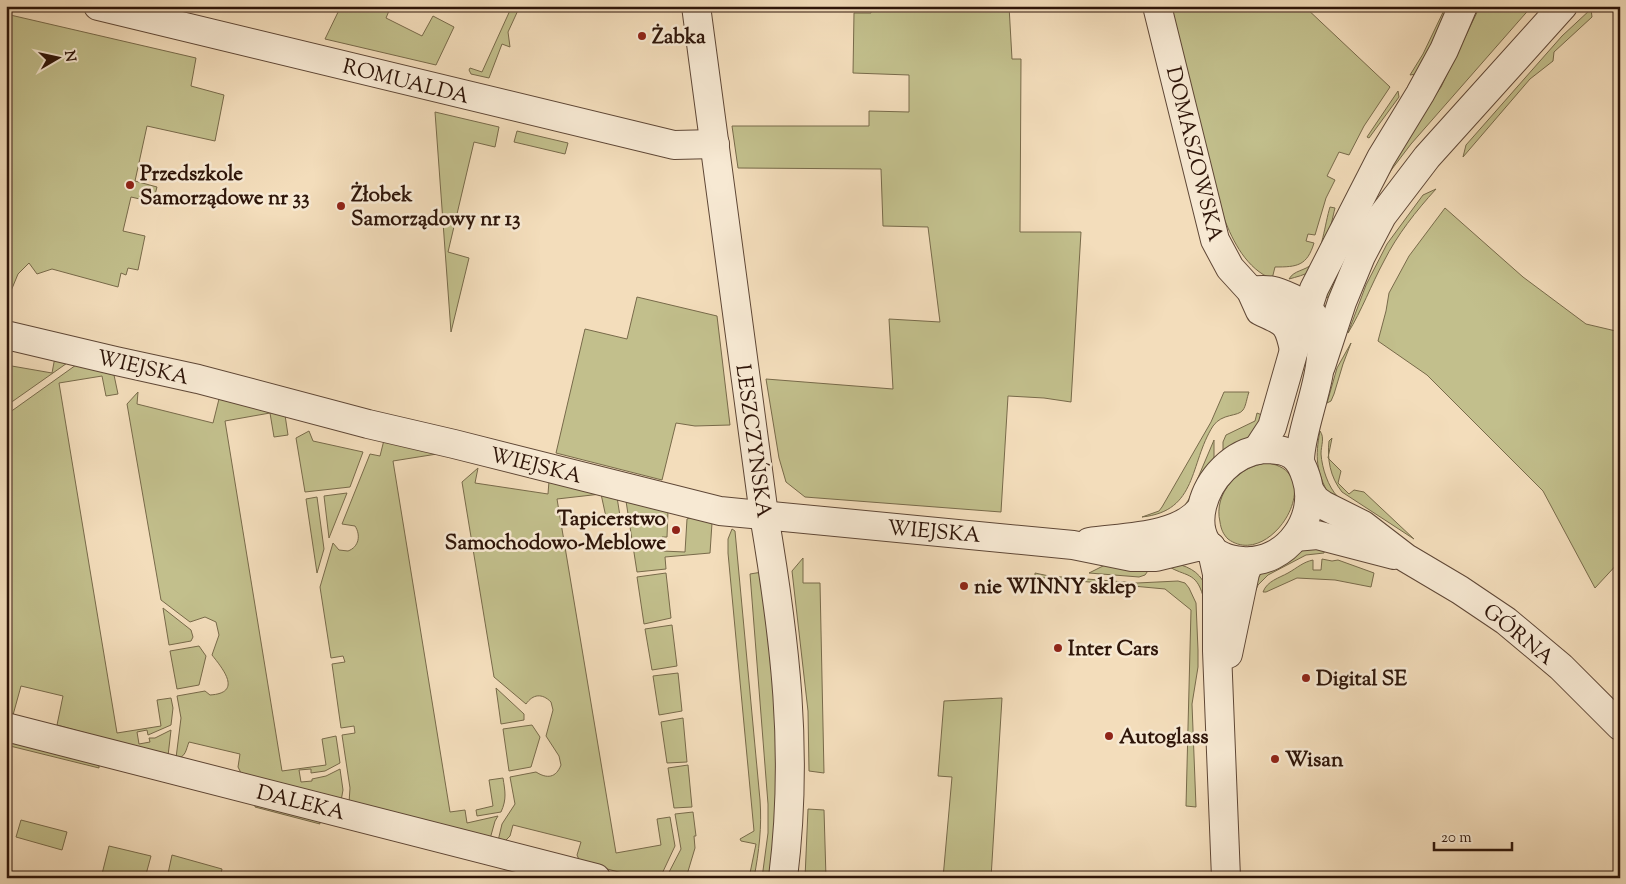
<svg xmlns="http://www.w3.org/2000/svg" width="1626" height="884" viewBox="0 0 1626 884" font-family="'Sorts Mill Goudy',serif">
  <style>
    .green { fill: #c2bf8c; stroke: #786a4a }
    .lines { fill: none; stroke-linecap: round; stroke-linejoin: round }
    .minor-casing { stroke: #5f4736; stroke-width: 30 }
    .minor { stroke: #f7e9d3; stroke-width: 28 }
    .poi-dot { fill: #8f2418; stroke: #f7e9d3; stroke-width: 2 }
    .labels { text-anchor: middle; stroke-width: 5; stroke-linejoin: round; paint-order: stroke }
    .poi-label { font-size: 21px; font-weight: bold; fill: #2e1509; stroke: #f7e9d3; text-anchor: start }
    .street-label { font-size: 21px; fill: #2e1509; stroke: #f7e9d3 }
  </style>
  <rect width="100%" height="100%" fill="#f3ddbb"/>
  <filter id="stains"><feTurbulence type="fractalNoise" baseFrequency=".004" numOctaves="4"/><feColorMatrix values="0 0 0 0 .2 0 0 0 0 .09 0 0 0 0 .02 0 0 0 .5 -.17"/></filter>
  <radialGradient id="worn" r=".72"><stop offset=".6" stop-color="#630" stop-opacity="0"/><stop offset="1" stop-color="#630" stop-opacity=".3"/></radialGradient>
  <!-- green -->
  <g class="green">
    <path d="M341,6H391L386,18L422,36L433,16L454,27L436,65L325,39Z"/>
    <path d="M512,6H520L508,32L510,47L502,44L489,78L471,74L469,70L470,68L482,72Z"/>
    <path d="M871,6H1009L1012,59H1021L1020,232H1081L1071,402L1044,398L1008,396L1001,512L805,497L786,482L779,458L766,379L893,389L889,319L940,322L928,227L883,226L881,169L738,168L732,126H869V111L909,112V75L853,73L854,13H871Z"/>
    <path d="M1169,6H1304L1390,87L1364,126L1349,155L1339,152L1327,176L1335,180L1326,198L1315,235L1308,234L1306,241L1314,243C1307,266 1297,267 1275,267L1272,279C1247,269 1233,242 1224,218Z"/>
    <path d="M1446,6H1451L1436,38L1416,74L1410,75L1423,54Z"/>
    <path d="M1480,6H1532L1411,144L1392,169L1376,194L1343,262L1329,297L1324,298L1398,148L1441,87Z"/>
    <path d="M1591,9L1592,17L1554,52L1553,61L1530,79L1463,157L1466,145L1562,36Z"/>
    <path d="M6,14L196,58L191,86L224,95L215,141L147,126L135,181L157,187L153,202L131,197L123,231L145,236L138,270L128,268L126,275L121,273L118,287L52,269L37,274L29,263L18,274L6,303Z"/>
    <path d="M1398,91L1399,97L1369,138L1367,137Z"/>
    <path d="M435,112L499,127L495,147L474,142L448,252L469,258L451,332Z"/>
    <path d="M517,131L568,143L565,154L514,142Z"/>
    <path d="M1436,189C1416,211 1397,235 1384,261C1371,285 1362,310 1348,333L1366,285L1387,244L1423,195Z"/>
    <path d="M1330,207L1335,208C1331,224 1324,262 1311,271C1305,275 1296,277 1289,279C1294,270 1305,271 1312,264C1322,253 1325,223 1330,207Z"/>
    <path d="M1445,208L1523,277L1586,324L1620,332V561L1595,588L1543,491L1427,375L1378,341L1386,311L1389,293L1409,256Z"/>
    <path d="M637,297L717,316L730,425L695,426L676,423L662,480L556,453L585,329L627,339Z"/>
    <path d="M1351,343L1343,364L1334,394L1331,401L1327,403L1337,368Z"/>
    <path d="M55,357L70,361L6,406V365L52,373Z"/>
    <path d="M76,365L114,375L118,394L106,396L102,376L59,383L117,733L161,726L157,700L171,698L173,708L171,725L148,735L147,730L137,732L139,744L150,742L149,738H155L171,730L168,756L57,725L63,696L21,686L13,715L6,713V415Z"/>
    <path d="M138,392L137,404L213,423L219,399L285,415L288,435L274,437L270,413L225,421L282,771L326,765L322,739L336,736L340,763L325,771L311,773V769L299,770L301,782L312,781V779L326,776L340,769L343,790L341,801L242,775L238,767L240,754L189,742C186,749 186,758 176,758L181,718L177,696L205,691L210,695C243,693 223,669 212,655L219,635L216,622L205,617L190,622L161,600L127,404Z"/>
    <path d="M1224,392H1249C1247,397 1246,406 1243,410C1238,417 1222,413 1213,426C1189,464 1198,511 1142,517L1159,511L1162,507L1211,422Z"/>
    <path d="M1257,413L1267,417L1249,439L1223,453V442L1226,435L1255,421Z"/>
    <path d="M309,431L313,441L363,452L350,487L305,492L296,438Z"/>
    <path d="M1320,431C1325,438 1321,445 1321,454C1322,468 1328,487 1338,497L1329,495C1316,471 1315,457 1320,431Z"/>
    <path d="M1332,438L1328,458L1341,471L1338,483L1349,494L1354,490L1364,492L1414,539L1342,492C1330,477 1327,459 1329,441Z"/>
    <path d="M384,440L438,452L437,454L393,461L450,812L465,810L467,823L498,816L495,821L490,839L349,803L350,788L342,735L355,733L354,726L341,728L332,664L345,662L343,656L331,658L320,587L333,543L339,550L348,551C359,547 361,535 355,526L342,524L370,454L380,456Z"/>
    <path d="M1214,440V460L1191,503L1183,508L1189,499Z"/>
    <path d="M1267,463C1330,471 1271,571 1228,539C1223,534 1221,529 1220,522C1213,493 1239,466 1267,463Z"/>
    <path d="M478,468L475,483L548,494L549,481L617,497L620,516L606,517L601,494L557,499L616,853L661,845L657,819L670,817L675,846L660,878H642L580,862L577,855L581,842L513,825L510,836L505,841H498L502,824L515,804L510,777L536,772C547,779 556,778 561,765L559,756L546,736L553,710L551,702C542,693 533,694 526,704L494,677L462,482Z"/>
    <path d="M347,493L329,538L324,496Z"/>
    <path d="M317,497L324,549L317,573L306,499Z"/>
    <path d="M626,501L668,511L667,537H662V551L685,552L687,519L692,517L712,523L710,553L665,557L666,569L637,572Z"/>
    <path d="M732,529L735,531L760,800C762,827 759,851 754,878H749L756,844L741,841L740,839L754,831L728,553V539Z"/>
    <path d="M1325,548L1324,553L1306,555L1268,575L1258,585L1253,597L1254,581L1260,574L1300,551L1306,549Z"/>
    <path d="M803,558V583H820L824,773L809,771L808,711L792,571Z"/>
    <path d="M1322,559L1332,561L1338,560L1374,573L1371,587L1335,580L1297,578L1266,592H1263C1267,581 1279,578 1288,573C1297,568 1303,562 1313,560V570H1321Z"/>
    <path d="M1109,563L1150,568L1145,575L1139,577L1089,573Z"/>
    <path d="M1181,565C1197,570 1205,579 1208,596H1203C1196,571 1185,577 1168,566Z"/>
    <path d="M762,572L773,656L778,767L771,878H762L768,833V804L750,574Z"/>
    <path d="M666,573L671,618L644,624L637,577Z"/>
    <path d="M1035,573L1049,576L1137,583L1178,581L1185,583L1189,588L1196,603L1198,650V667L1192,704L1196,807L1186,806L1191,610L1165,589L1035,577Z"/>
    <path d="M163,608L191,630L193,637L191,641L169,645Z"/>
    <path d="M672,625L677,666L652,670L645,629Z"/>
    <path d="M199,646L206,656L199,685L177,689L170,651Z"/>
    <path d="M678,673L682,711L659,715L653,676Z"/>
    <path d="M496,688L524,714V720L501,724Z"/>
    <path d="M1002,698L991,878H943L952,777L938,776L944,701Z"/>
    <path d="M683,718L687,762L667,763L661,722Z"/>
    <path d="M532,725L540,737L531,767L509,771L503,729Z"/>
    <path d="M6,734L99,762V768L6,745Z"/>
    <path d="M688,765L692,807L674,808L668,768Z"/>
    <path d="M503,778C505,791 507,799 501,812L477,816L476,810L493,806L489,780Z"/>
    <path d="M255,804L318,815L320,824L255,807Z"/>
    <path d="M808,809L824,810L826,878H805Z"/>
    <path d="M693,812L696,836H694L695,848L686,878H666L681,849L675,814Z"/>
    <path d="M21,820L67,832L62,850L16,837Z"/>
    <path d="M109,846L151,856L145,878H101Z"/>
    <path d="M172,855L222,869L220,878H167Z"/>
  </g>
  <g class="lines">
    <defs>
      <g id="minor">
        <path d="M98,6L674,145L715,144"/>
        <path d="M696,6L764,515C785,639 799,752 783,878"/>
        <path d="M1157,6L1215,240L1230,268L1251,291L1260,311C1285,323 1288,321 1294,350"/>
        <path d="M1251,291C1269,288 1276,291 1292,298C1354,326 1299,415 1300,462"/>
        <path d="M6,335L116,361L198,379L368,424L454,444L720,511L1073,545L1132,557H1156L1197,547H1211"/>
        <path d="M1321,366L1342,302L1361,256L1382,216L1427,157L1563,6"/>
        <path d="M1263,449C1272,449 1284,449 1292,455C1300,460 1303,468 1306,477C1320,518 1286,565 1242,561C1170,556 1201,456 1263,449Z"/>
        <path d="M1257,450L1272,427L1294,350L1314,289L1381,158L1420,94L1444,50L1463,6"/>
        <path d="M1309,490L1316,500L1323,505L1363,525L1406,558L1460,590L1506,621L1561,667L1620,726"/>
        <path d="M1295,537L1317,535L1394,555"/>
        <path d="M1089,542C1123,537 1178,538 1201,509"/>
        <path d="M1211,547L1217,574V651L1226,878"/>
        <path d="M1228,654L1245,573L1248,566L1253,561"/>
        <path d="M6,727L596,878"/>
      </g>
    </defs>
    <!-- minor casing -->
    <use href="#minor" class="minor-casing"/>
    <!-- minor -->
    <use href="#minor" class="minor"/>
  </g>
  <!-- markers -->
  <g class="poi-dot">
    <circle cx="642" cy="36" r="5"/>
    <circle cx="130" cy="185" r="5"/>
    <circle cx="341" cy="206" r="5"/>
    <circle cx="676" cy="530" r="5"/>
    <circle cx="964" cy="586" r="5"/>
    <circle cx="1058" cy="648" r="5"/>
    <circle cx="1306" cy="678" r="5"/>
    <circle cx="1109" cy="736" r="5"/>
    <circle cx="1275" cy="759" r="5"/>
  </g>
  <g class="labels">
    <!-- poi labels -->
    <g class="poi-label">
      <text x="652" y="43">Żabka</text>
      <text x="140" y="180">Przedszkole<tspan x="140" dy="24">Samorządowe nr 33</tspan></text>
      <text x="351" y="201">Żłobek<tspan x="351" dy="24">Samorządowy nr 13</tspan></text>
      <text x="666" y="525" text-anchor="end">Tapicerstwo<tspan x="666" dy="24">Samochodowo-Meblowe</tspan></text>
      <text x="974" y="593">nie WINNY sklep</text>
      <text x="1068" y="655">Inter Cars</text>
      <text x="1316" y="685">Digital SE</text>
      <text x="1119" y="743">Autoglass</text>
      <text x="1285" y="766">Wisan</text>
    </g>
    <!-- street labels -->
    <g class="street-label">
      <text transform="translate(406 81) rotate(14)" y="7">ROMUALDA</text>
      <text transform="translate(1195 154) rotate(76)" y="7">DOMASZOWSKA</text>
      <text transform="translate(143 367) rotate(13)" y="7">WIEJSKA</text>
      <text transform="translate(754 441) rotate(82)" y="7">LESZCZYŃSKA</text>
      <text transform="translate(536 465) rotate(14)" y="7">WIEJSKA</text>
      <text transform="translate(934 531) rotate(5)" y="7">WIEJSKA</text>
      <text transform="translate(1519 634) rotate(39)" y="7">GÓRNA</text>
      <text transform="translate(301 802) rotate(14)" y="7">DALEKA</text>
    </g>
  </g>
  <!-- margin -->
  <rect width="1626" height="884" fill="none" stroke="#f3ddbb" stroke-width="25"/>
  <rect x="8" y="8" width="1611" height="869" fill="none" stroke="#2e1509" stroke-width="2.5"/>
  <rect x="12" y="12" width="1601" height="859" fill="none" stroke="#2e1509"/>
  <!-- north arrow -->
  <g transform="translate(58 58) rotate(81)" stroke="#f7e9d3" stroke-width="4" paint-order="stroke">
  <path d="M0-4L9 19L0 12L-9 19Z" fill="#2e1509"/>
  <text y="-8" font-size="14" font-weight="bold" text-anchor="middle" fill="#2e1509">N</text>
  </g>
  <!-- scale -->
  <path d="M1434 842v8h78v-8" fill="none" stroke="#2e1509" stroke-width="2.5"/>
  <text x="1441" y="842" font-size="15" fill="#2e1509" stroke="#f7e9d3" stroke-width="4" paint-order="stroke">20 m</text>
  <rect width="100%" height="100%" filter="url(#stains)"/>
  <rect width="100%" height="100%" fill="url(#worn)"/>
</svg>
